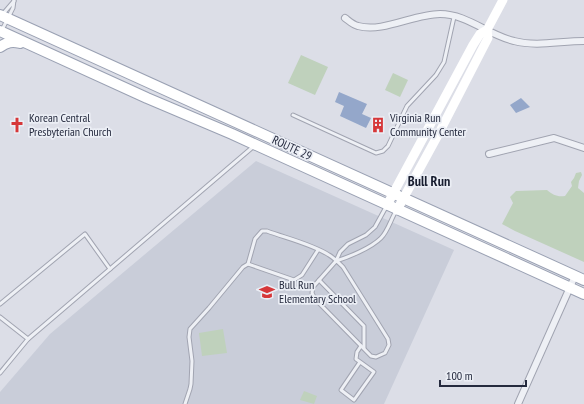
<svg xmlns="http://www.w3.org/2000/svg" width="584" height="404" viewBox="0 0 584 404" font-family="'PT Sans Narrow',sans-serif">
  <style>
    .built { fill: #c9cdd9 }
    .green { fill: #bfd1bc }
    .water { fill: #94a7ca }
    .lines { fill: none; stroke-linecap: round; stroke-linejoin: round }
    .lane-casing { stroke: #a1a4b1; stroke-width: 5 }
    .street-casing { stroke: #a1a4b1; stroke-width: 8 }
    .primary-casing { stroke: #9aa1b3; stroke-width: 12 }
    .lane { stroke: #eef0f5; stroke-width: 3 }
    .street { stroke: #eef0f5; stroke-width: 6 }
    .secondary { stroke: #fff; stroke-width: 9 }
    .primary { stroke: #fff; stroke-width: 10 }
    .labels { text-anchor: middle; stroke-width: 3.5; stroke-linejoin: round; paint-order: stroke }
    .poi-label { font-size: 12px; fill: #252a3e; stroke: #ebeef5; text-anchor: start }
    .street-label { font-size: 12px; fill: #252a3e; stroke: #ebeef5 }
    .quarter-label { font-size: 14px; font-weight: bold; fill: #171c2e; stroke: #ebeef5 }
  </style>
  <rect width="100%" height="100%" fill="#dcdee7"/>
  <!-- built -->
  <path class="built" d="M256,161L454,250L384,404H0V392L50,334Z"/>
  <!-- green -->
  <g class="green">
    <path d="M301,55L328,67L315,95L288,83Z"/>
    <path d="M393,73L408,80L400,97L385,90Z"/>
    <path d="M581,172L582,175L579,181L578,188L584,193V262L515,231L502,224L513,203L510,197L516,191L547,190C553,195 557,197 565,196L572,186L571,182L574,178L576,173Z"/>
    <path d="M223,329L227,353L202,356L199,333Z"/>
    <path d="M304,391L317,396L314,404L300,400Z"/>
  </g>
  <!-- water -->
  <g class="water">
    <path d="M339,92L367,104L362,114L371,118L366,128L340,116L344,106L335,102Z"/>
    <path d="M521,98L530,107L516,113L510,105Z"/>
  </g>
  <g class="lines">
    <defs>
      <g id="lane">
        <path d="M2,15L14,1"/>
        <path d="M2,30L13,8L14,0"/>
        <path d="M293,115L376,153L383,151L388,146L407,106L436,75L444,62L454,17"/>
        <path d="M336,261C349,257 371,248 381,238C388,231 391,219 396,211"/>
        <path d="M248,264L294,280L302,275L318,250"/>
        <path d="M319,280L364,326V348"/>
        <path d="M0,304L85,234L110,269"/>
        <path d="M0,317L28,339L0,373"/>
        <path d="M28,339L254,146"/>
        <path d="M360,362L341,390L354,400L374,372L356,359L357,352L361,346"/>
        <path d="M185,404L190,389L191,384L192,361L189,337L190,329L209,308L243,267L248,264L255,239L262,231H267C286,238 312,244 329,255C334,258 339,263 343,267L388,339L389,345L385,353L376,357L371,356L315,299L312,293L313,287L336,261L340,252L348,244L366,235L375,227L386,207"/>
      </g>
      <g id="street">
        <path d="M345,18C349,21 353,25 358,26C383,33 414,14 440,14C467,14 488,35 514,41C537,47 560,41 584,41"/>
        <path d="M489,154L554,138L584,148"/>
        <path d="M518,404L575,276"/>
      </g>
      <g id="primary">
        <path d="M0,15L584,280"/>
        <path d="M0,31L147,98L232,134L584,294"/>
        <path d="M0,47C7,42 12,41 20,43"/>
      </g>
    </defs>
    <!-- lane casing -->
    <use href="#lane" class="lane-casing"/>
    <!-- street casing -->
    <use href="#street" class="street-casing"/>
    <!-- primary casing -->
    <use href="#primary" class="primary-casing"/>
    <!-- lane -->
    <use href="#lane" class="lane"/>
    <!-- street -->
    <use href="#street" class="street"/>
    <!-- secondary -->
    <g class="secondary">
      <path d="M387,205L473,45L480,34L487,30L503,0"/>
      <path d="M397,210L438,135L488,38L487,30"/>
    </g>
    <!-- primary -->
    <use href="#primary" class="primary"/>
  </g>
  <!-- icons -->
  <defs>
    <symbol id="church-bare" viewBox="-9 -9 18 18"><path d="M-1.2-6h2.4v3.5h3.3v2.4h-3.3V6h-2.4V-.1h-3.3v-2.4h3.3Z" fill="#d63739" stroke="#ebeef5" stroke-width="2.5" paint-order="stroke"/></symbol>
    <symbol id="building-bare" viewBox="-9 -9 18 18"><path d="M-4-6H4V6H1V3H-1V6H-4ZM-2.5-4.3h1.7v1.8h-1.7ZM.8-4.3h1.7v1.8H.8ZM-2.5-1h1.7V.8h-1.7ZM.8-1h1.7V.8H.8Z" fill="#d63739" stroke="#ebeef5" stroke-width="2.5" paint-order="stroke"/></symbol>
    <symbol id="school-bare" viewBox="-9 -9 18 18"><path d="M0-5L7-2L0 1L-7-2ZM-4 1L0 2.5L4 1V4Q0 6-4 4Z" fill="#d63739" stroke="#ebeef5" stroke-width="2.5" paint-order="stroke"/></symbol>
  </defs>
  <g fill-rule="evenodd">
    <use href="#church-bare" x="6" y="114" width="22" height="22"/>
    <use href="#building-bare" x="367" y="114" width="22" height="22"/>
    <use href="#school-bare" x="256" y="281" width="22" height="22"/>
  </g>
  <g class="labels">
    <!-- poi labels -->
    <g class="poi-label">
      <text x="29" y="122">Korean Central<tspan x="29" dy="14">Presbyterian Church</tspan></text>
      <text x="390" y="122">Virginia Run<tspan x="390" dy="14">Community Center</tspan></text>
      <text x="279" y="289">Bull Run<tspan x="279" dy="14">Elementary School</tspan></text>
    </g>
    <!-- street labels -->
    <g class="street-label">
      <text transform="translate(292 148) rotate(25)" y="4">ROUTE 29</text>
    </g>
    <!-- quarter labels -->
    <g class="quarter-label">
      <text x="429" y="186">Bull Run</text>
    </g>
  </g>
  <!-- scale -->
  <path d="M440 380v6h86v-6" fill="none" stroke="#252a3e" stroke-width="2"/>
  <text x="446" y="380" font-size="12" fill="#252a3e" stroke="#ebeef5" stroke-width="3" paint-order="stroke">100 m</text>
</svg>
